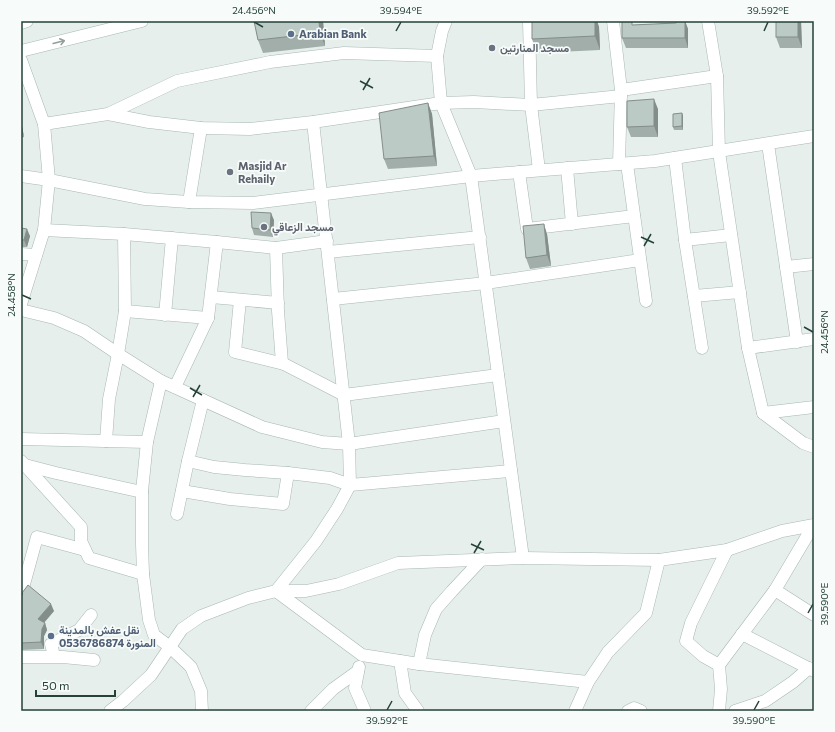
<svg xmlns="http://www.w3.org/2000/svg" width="835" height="732" viewBox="0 0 835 732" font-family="Commissioner,Vazirmatn,sans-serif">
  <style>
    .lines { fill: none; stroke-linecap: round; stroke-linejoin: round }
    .minor-casing { stroke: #a8b8b2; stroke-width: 13 }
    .secondary-casing { stroke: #a4bbb3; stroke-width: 13 }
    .minor { stroke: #fff; stroke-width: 12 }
    .secondary { stroke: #fff; stroke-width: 12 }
    .wall { fill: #a1aea9 }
    .shaded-wall { fill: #838d89 }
    .building { fill: #bbcac4; stroke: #838d89 }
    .oneway { stroke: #92a09c }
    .ticks { fill: none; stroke: #24423a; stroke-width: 1.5 }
    .service-dot { fill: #5c6f8a; stroke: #f7fbf9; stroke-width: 1.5 }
    .worship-dot { fill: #6b7280; stroke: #f7fbf9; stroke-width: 1.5 }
    .labels { text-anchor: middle; stroke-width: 3.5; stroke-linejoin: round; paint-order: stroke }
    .service-label { font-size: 11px; font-weight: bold; fill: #4e5e75; stroke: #f7fbf9; text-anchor: start }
    .worship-label { font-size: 11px; font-weight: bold; fill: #5b616d; stroke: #f7fbf9; text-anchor: start }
    .neatline { fill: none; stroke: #24423a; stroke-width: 1.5 }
    .ticks-label { font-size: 10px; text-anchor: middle; fill: #24423a }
  </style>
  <rect width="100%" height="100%" fill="#e6efeb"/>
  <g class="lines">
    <defs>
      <g id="minor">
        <path d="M446,21L442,31L437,56L441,103L471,176L523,558"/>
        <path d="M529,21L531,105L621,96"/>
        <path d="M613,21L621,90L619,164"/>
        <path d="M708,21L717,76L719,152L748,348L763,413L814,407"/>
        <path d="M21,60L44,124L49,180L44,230L21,304"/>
        <path d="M621,90L717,76"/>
        <path d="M108,114L149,122L201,128L250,129L313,122L441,103L474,102L531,105L539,170"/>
        <path d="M44,124L108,114L177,81L270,62L344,53L437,56"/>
        <path d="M768,144L797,342"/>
        <path d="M675,158L685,240L731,235"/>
        <path d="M627,164L646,301"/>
        <path d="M567,168L572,224"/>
        <path d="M519,172L527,229L634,216"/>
        <path d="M21,176L49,180L145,199L189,202L253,203L471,176L655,161L814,136"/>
        <path d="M189,202L201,128"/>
        <path d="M44,230L124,234L217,242L276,248L327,241"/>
        <path d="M685,240L702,348"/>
        <path d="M276,248L278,311L282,363L344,395L498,375"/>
        <path d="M328,252L480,237"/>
        <path d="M21,254L36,255"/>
        <path d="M786,267L814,264"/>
        <path d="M694,296L740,292"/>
        <path d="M211,297L278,303"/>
        <path d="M333,299L486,283L640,260"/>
        <path d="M240,300L235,352L284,364"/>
        <path d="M21,310L54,318L84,331L118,354L161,381L262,427L322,442L349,444L504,421"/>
        <path d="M125,311L208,318"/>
        <path d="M165,315L172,238"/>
        <path d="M748,348L814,339"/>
        <path d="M161,381L147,442L142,491V544L143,574L149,620L154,635L170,647L191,667L201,691L202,711"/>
        <path d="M175,387L208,318L217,242"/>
        <path d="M763,413L803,443L814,447"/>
        <path d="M21,439L147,442"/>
        <path d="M106,441L109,399L118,354L125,311L124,234"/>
        <path d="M21,461L81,527V541L89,558L143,574"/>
        <path d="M188,461L214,467L245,470L288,473L330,478L350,485L511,471"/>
        <path d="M25,465L56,473L142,492"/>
        <path d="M182,491L230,499L283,504L288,473"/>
        <path d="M177,514L188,461L203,400"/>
        <path d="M727,550L691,623L686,641L703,656L719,665L775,590L813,526"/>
        <path d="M775,590L814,615"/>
        <path d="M276,591H306L339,584L398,563L523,558L659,560L727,550L782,531L814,525"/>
        <path d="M276,591L362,655L419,664L588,682"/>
        <path d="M21,593L23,588L37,537L85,550"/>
        <path d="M742,634L814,671"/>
        <path d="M54,656L51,644L79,630L91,615"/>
        <path d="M21,657H63L94,660"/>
        <path d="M400,661L405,693L418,711"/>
        <path d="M419,664L425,635L436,609L452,591L482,559"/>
        <path d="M359,667L355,688L365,711"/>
        <path d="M110,711L123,701L151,675L182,629L201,616L248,598L276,591L316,541L337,509L350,485L349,444L313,122"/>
        <path d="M311,711L333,689L358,671"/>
        <path d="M575,711L588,682L608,652L646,613L659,560"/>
        <path d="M628,711L634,708L641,711"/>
        <path d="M719,711L721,689L719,665"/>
        <path d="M735,711L765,701L793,682L809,668"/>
      </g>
      <g id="secondary">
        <path d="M21,23L27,21"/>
        <path d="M21,51L142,21"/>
      </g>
    </defs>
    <!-- minor casing -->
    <use href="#minor" class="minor-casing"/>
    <!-- secondary casing -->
    <use href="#secondary" class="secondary-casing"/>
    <!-- minor -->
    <use href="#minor" class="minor"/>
    <!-- secondary -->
    <use href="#secondary" class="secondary"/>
  </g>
  <!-- wall -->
  <g class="wall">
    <path d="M254,21H323L325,46L263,53L258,40Z"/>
    <path d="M532,21H597L599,27L600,50L537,53L532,39Z"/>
    <path d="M677,21H685L688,29V48H626L622,38L634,25L676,23Z"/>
    <path d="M776,21H801L802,48H780L776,37Z"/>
    <path d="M428,103L432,114L437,166L388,169L384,159Z"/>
    <path d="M658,109V137H631L627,127Z"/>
    <path d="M682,113L683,116V130H674L673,127Z"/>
    <path d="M21,121L24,137L21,138Z"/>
    <path d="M274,220L273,237L254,235L252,228Z"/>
    <path d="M21,228L30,236L27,247H21Z"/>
    <path d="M547,234L551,266L530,269L526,258Z"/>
    <path d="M22,593L54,611L44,623H45L47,630L44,636V649L21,650V596L22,594Z"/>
  </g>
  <!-- shaded-wall -->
  <g class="shaded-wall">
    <path d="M319,21H323L325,46L320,33Z"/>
    <path d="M595,21H597L599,27L600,50L595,36Z"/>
    <path d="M685,21L688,29V48L685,38Z"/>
    <path d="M798,21H801L802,48L798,37Z"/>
    <path d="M654,99L658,109V137L654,126Z"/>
    <path d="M428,103L432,114L437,166L434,156Z"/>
    <path d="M682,113L683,116V130L682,126Z"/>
    <path d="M21,121L24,137L21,129Z"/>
    <path d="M271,213L274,220L273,237L270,230Z"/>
    <path d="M544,224L547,234L551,266L547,255Z"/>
    <path d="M27,229L30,236L27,247L24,240Z"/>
    <path d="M51,604L54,611L41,626L38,619Z"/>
    <path d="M45,623L47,630L44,636V649L41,642L42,629Z"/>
  </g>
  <!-- building -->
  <g class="building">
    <path d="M254,21H319L320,33L258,40Z"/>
    <path d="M532,21H595V36L532,39Z"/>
    <path d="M622,21H632V25L676,23L677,21H685V38H622Z"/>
    <rect x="776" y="21" width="22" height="16"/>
    <path d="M654,99V126L627,127V101Z"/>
    <path d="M428,103L434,156L384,159L379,113Z"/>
    <path d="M682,113V126L673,127V114Z"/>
    <path d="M251,212L271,213L270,230L252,228Z"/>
    <path d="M544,224L547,255L526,258L523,226Z"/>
    <path d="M21,228L27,229L24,240H21Z"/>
    <path d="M28,585L51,604L38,619L45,623L42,629L41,642L21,643V596L23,594L22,593Z"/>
  </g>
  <!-- one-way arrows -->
  <defs><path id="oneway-shaft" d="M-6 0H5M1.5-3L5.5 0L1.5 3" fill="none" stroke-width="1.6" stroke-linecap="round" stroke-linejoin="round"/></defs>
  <use class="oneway" href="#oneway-shaft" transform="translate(59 42) rotate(-14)"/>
  <!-- ticks -->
  <path class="ticks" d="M254,22L263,27M396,31L401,22M764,31L768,22M360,81L373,88M363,90L370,78M641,237L654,243M644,246L651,234M22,295L31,299M804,327L813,332M190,388L202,395M193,397L200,385M471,544L484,550M474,553L481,541M808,613L813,604M387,710L392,701M754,710L759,701"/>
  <!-- markers -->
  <g class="service-dot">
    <circle cx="291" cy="34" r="4"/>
    <circle cx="51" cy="636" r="4"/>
  </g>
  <g class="worship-dot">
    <circle cx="492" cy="48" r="4"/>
    <circle cx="230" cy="172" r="4"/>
    <circle cx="264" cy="227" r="4"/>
  </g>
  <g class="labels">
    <!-- service labels -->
    <g class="service-label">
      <text x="299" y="38">Arabian Bank</text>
      <text x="59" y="634">نقل عفش بالمدينة<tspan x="59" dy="13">المنورة 0536786874</tspan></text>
    </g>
    <!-- worship labels -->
    <g class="worship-label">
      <text x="500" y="52">مسجد المنارتين</text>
      <text x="238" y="170">Masjid Ar<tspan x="238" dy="13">Rehaily</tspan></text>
      <text x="272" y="231">مسجد الزعاقي</text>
    </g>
  </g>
  <!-- border -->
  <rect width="835" height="732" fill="none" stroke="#f7fbf9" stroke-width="44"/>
  <!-- scale -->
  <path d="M36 690v6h79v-6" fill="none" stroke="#24423a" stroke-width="2"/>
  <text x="42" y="690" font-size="12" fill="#24423a" stroke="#f7fbf9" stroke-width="3" paint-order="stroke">50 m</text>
  <rect x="22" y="22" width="791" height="688" class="neatline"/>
  <g class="ticks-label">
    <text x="254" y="14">24.456°N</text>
    <text x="401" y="14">39.594°E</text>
    <text x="768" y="14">39.592°E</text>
    <text transform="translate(11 295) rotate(-90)" y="4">24.458°N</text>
    <text transform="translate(824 332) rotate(-90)" y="4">24.456°N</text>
    <text transform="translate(824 604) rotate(-90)" y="4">39.590°E</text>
    <text x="387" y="724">39.592°E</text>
    <text x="754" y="724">39.590°E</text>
  </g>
</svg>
